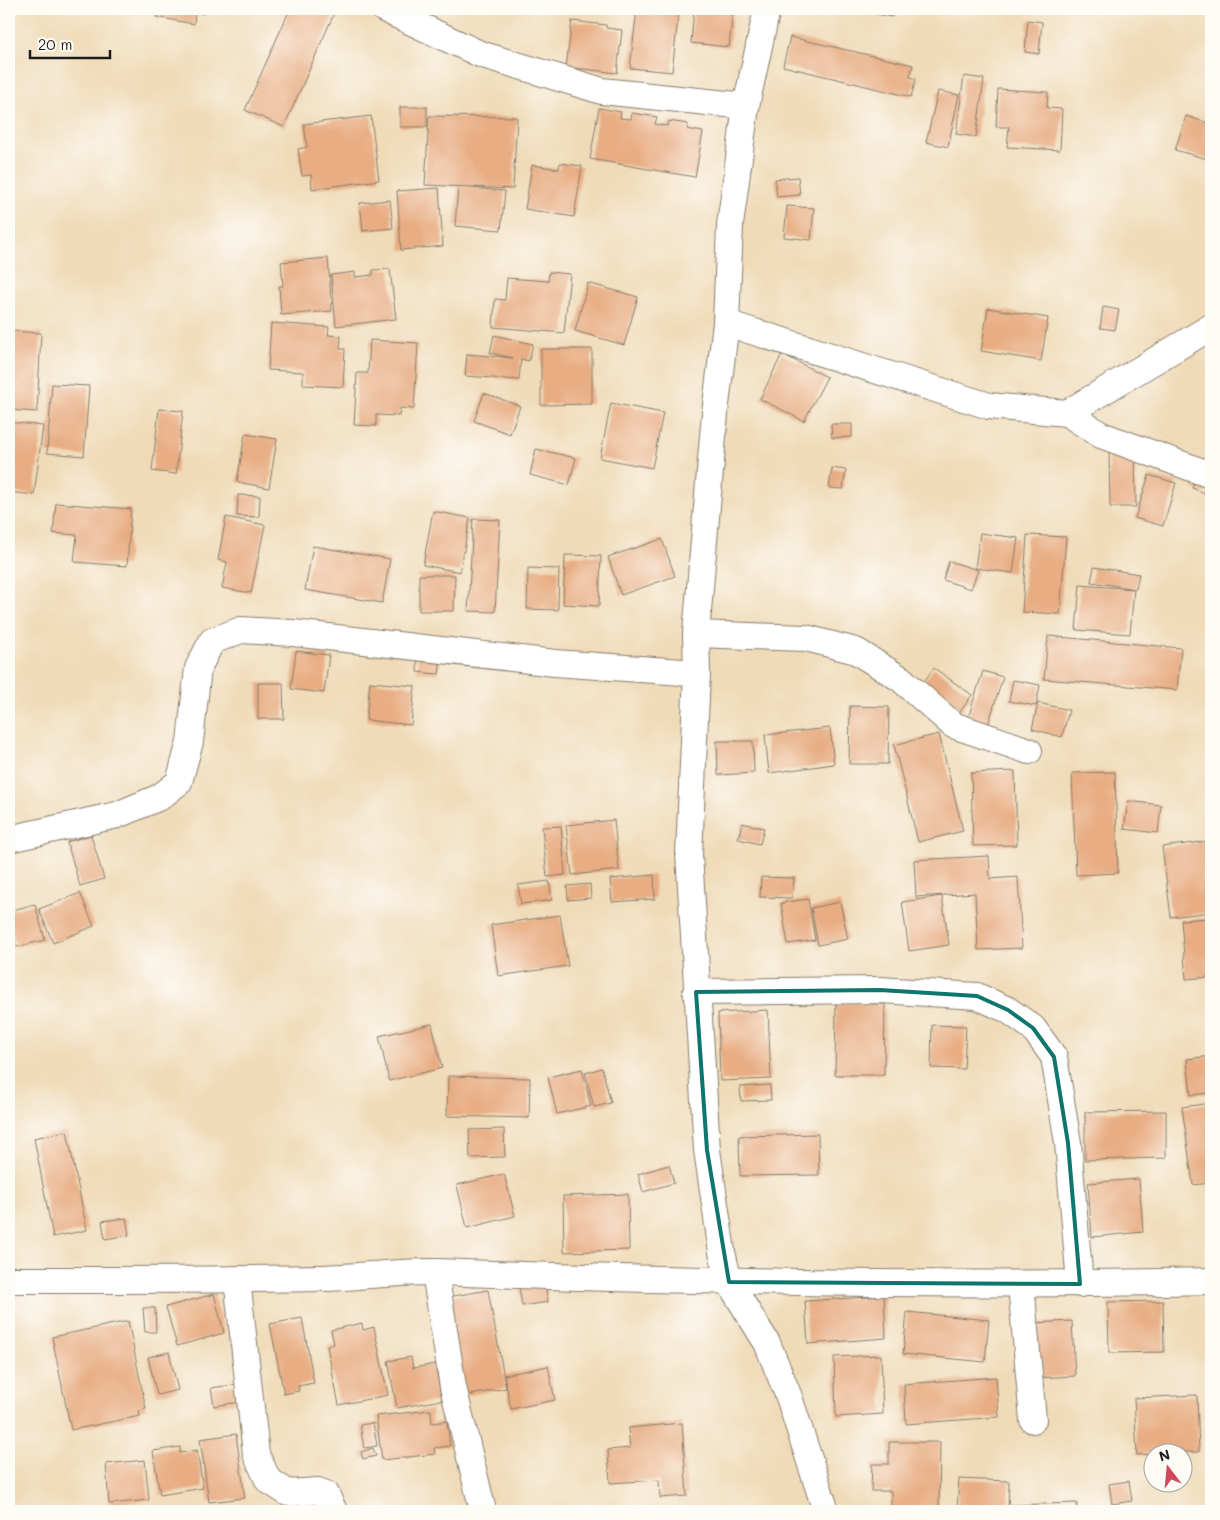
<svg xmlns="http://www.w3.org/2000/svg" width="1220" height="1520" viewBox="0 0 1220 1520" font-family="Mali,sans-serif">
  <style>
    .building { fill: #e8ad83 }
    .lines { fill: none; stroke-linecap: round; stroke-linejoin: round }
    .street-casing { stroke: #867c6a; stroke-width: 28 }
    .street { stroke: #fff; stroke-width: 26 }
    .marked { fill: none; stroke: #0f766e; stroke-width: 4; stroke-linejoin: round }
  </style>
  <rect width="100%" height="100%" fill="#fdfcf7"/>
  <filter id="ink" filterUnits="userSpaceOnUse"><feTurbulence type="fractalNoise" baseFrequency=".02" numOctaves="2"/><feDisplacementMap in="SourceGraphic" scale="10" xChannelSelector="R" yChannelSelector="G"/><feConvolveMatrix kernelMatrix="1 2 1 2 8 2 1 2 1" color-interpolation-filters="sRGB"/></filter>
  <filter id="wash" filterUnits="userSpaceOnUse"><feTurbulence type="fractalNoise" baseFrequency=".0096" numOctaves="4" result="noise"/><feDisplacementMap in="SourceGraphic" scale="20" xChannelSelector="R" yChannelSelector="G"/><feGaussianBlur stdDeviation="1.12" result="paint"/><feColorMatrix in="noise" values="0 0 0 0 0 0 0 0 0 0 0 0 0 0 0 0 0 1.4 0 .05"/><feComposite in="paint" operator="in"/></filter>
  <g filter="url(#wash)">
    <rect width="100%" height="100%" fill="#f0dbb9"/>
    <g id="blocks">
      <!-- building -->
      <g class="building">
        <path d="M158,9H205L204,14L195,12L194,24L156,17Z"/>
        <path d="M290,9H336L284,127L245,110Z"/>
        <path d="M581,9H604L603,13Z"/>
        <path d="M637,9H679L672,72L630,68Z"/>
        <path d="M694,9H733L729,47L691,43Z"/>
        <path d="M851,9H894L892,17Z"/>
        <path d="M1028,20L1042,22L1039,54L1025,52Z"/>
        <path d="M572,21L606,25V28L622,30L617,73L566,67Z"/>
        <path d="M790,37L913,65L910,77L916,79L911,97L783,66Z"/>
        <path d="M964,76L984,79L976,137L956,134Z"/>
        <path d="M998,89L1048,92L1047,108L1062,109L1060,150L1007,147L1009,127H996Z"/>
        <path d="M938,91L959,95L948,147L926,142Z"/>
        <rect x="400" y="107" width="27" height="20"/>
        <path d="M599,108L621,112L620,118L631,119L632,113L657,117L655,124L667,126L669,121L688,124L687,129L703,132L695,177L590,159Z"/>
        <path d="M371,116L379,180L312,189L311,175L302,176L298,149L307,147L304,124Z"/>
        <path d="M429,116L517,117L513,189L425,185Z"/>
        <path d="M1186,116L1211,124V160L1175,150Z"/>
        <path d="M560,163L582,166L574,217L525,209L532,165L559,169Z"/>
        <path d="M798,177L800,195L777,197L775,179Z"/>
        <path d="M458,187L505,191L501,230L455,226Z"/>
        <path d="M439,188L443,246L401,250L397,191Z"/>
        <path d="M390,200L393,228L363,231L360,203Z"/>
        <path d="M787,206L814,208L811,240L784,237Z"/>
        <path d="M328,258L332,311L281,315L279,286H283L281,262Z"/>
        <path d="M390,269L396,319L336,326L331,275L355,272V277L373,275V270Z"/>
        <path d="M549,272L570,274L564,333L493,327L495,299L505,300L507,278L548,281Z"/>
        <path d="M588,283L638,297L624,345L575,331Z"/>
        <path d="M1103,307L1119,310L1115,330L1100,328Z"/>
        <path d="M988,308L1048,318L1041,361L981,351Z"/>
        <path d="M271,323L329,327L328,335L341,336L340,349H345L343,387L303,385V372L268,370Z"/>
        <path d="M12,331L41,333L37,412L9,410V337H12Z"/>
        <path d="M494,335L533,344L529,361L521,359L519,380L465,376L467,354L513,358L490,353Z"/>
        <path d="M370,340L418,343L414,409L400,408L399,416L376,415V426L354,425L357,373H368Z"/>
        <path d="M541,349H592V404L541,405Z"/>
        <path d="M782,354L827,377L804,421L760,399Z"/>
        <path d="M52,384L89,386L84,456L47,453Z"/>
        <path d="M484,393L520,406L510,434L474,421Z"/>
        <path d="M611,403L663,413L652,468L600,458Z"/>
        <path d="M159,409L183,411L176,474L152,471Z"/>
        <path d="M9,422L43,426L34,495L9,492Z"/>
        <path d="M831,424H852V437L832,438Z"/>
        <path d="M245,434L277,439L269,488L237,482Z"/>
        <path d="M536,449L576,458L569,485L530,475Z"/>
        <path d="M1135,450L1136,507H1110L1109,452Z"/>
        <path d="M832,468L846,470L843,489L829,488Z"/>
        <path d="M1199,472L1211,478L1205,493L1192,488Z"/>
        <path d="M1149,475L1176,483L1163,526L1135,518Z"/>
        <path d="M238,495L260,496L259,517L237,516Z"/>
        <path d="M56,503L131,509L127,566L74,562L77,535L53,533Z"/>
        <path d="M433,511L470,518L460,572L423,565Z"/>
        <path d="M226,517L265,525L251,593L222,588L227,562L218,560Z"/>
        <path d="M473,519L500,520L495,612L468,611Z"/>
        <path d="M980,533L1018,538L1013,573L975,568Z"/>
        <path d="M1027,535L1066,537L1060,614L1022,612Z"/>
        <path d="M662,539L675,576L621,595L608,557Z"/>
        <path d="M313,546L390,559L382,603L305,590Z"/>
        <path d="M565,555L601,556L599,606L563,604Z"/>
        <path d="M949,561L978,570L971,589L943,580Z"/>
        <path d="M1094,567L1139,574L1136,589L1091,582Z"/>
        <path d="M528,568L559,569L558,610L527,609Z"/>
        <path d="M419,575H455L454,611H419Z"/>
        <path d="M1080,585L1134,589L1130,634L1076,630Z"/>
        <path d="M1048,636L1181,648L1177,690L1044,679Z"/>
        <path d="M296,651L329,655L324,693L291,689Z"/>
        <path d="M418,657L441,659L439,674L417,672Z"/>
        <path d="M934,668L972,695L958,715L919,688Z"/>
        <path d="M983,671L1003,677L988,725L968,718Z"/>
        <path d="M1013,680L1040,685L1036,706L1009,701Z"/>
        <path d="M370,682L415,686L411,725L366,720Z"/>
        <path d="M258,683H283L284,719H258Z"/>
        <path d="M1038,703L1069,710L1062,737L1032,729Z"/>
        <path d="M850,706L889,707L888,764H849Z"/>
        <path d="M830,728L834,764L769,773L765,735Z"/>
        <path d="M939,734L963,831L918,842L894,745Z"/>
        <path d="M717,741H753L754,773L718,775Z"/>
        <path d="M1015,771L1017,845L973,846L971,773Z"/>
        <path d="M1115,772L1118,873L1076,875L1072,773Z"/>
        <path d="M1128,801L1161,805L1158,833L1124,829Z"/>
        <path d="M614,820L619,870L572,875L566,825Z"/>
        <path d="M742,823L764,828L760,844L738,839Z"/>
        <path d="M561,826L565,875L547,877L542,827Z"/>
        <path d="M91,835L104,879L80,886L67,842Z"/>
        <path d="M1210,841L1211,912L1171,917L1162,847Z"/>
        <path d="M989,856L990,879L1018,877L1022,948L978,950L975,893L916,897L914,860Z"/>
        <path d="M654,875L655,899L612,902L610,879Z"/>
        <path d="M761,877L794,878L792,898L760,897Z"/>
        <path d="M549,881L552,900L521,904L518,885Z"/>
        <path d="M590,884L591,898L568,900L567,886Z"/>
        <path d="M80,893L94,926L53,943L39,909Z"/>
        <path d="M942,896L949,945L909,951L902,902Z"/>
        <path d="M808,899L815,940L788,944L781,903Z"/>
        <path d="M840,902L848,939L818,945L811,908Z"/>
        <path d="M35,904L45,940L16,947L9,920V911Z"/>
        <path d="M560,915L568,966L498,976L491,925Z"/>
        <path d="M1211,918V977L1186,979L1181,920Z"/>
        <path d="M836,1003L885,1004L884,1075H835Z"/>
        <path d="M768,1010L771,1079L720,1081L718,1013Z"/>
        <path d="M432,1024L442,1068L389,1081L379,1036Z"/>
        <path d="M932,1025L966,1026L964,1069L931,1068Z"/>
        <path d="M1211,1056V1093L1191,1095L1187,1059Z"/>
        <path d="M602,1068L611,1103L594,1107L585,1073Z"/>
        <path d="M582,1069L591,1106L557,1114L548,1077Z"/>
        <path d="M448,1076L530,1078L529,1118L447,1116Z"/>
        <path d="M770,1085L771,1100L741,1101L740,1087Z"/>
        <path d="M1211,1103V1183L1193,1185L1182,1107Z"/>
        <path d="M1166,1111V1158L1085,1160V1112Z"/>
        <path d="M504,1129L505,1157L470,1158L469,1130Z"/>
        <path d="M67,1131L87,1230L53,1237L34,1138Z"/>
        <path d="M818,1134L819,1175L740,1176L739,1136Z"/>
        <path d="M669,1165L674,1183L643,1192L638,1174Z"/>
        <path d="M504,1174L515,1216L467,1228L457,1185Z"/>
        <path d="M1139,1179L1143,1232L1092,1237L1088,1183Z"/>
        <path d="M628,1194L629,1250L564,1252L563,1196Z"/>
        <path d="M126,1218L129,1235L105,1239L102,1221Z"/>
        <path d="M545,1283L548,1302L522,1306L519,1287Z"/>
        <path d="M488,1290L506,1388L460,1397L442,1298Z"/>
        <path d="M214,1294L224,1333L177,1346L166,1307Z"/>
        <path d="M884,1296L886,1338L808,1344L805,1301Z"/>
        <path d="M1163,1301L1164,1352L1109,1353L1108,1302Z"/>
        <path d="M143,1308H155L156,1332H145Z"/>
        <path d="M907,1312L989,1320L985,1362L903,1354Z"/>
        <path d="M302,1318L314,1383L298,1386L299,1391L284,1394L270,1324Z"/>
        <path d="M128,1321L146,1409L139,1411L140,1416L71,1430L52,1337Z"/>
        <path d="M1072,1321L1075,1376L1038,1378L1035,1323Z"/>
        <path d="M362,1323L363,1330L374,1327L388,1395L339,1405L327,1346L334,1344L331,1330Z"/>
        <path d="M169,1352L178,1390L157,1395L148,1357Z"/>
        <path d="M881,1355L883,1414L836,1417L834,1357Z"/>
        <path d="M411,1357L413,1368L435,1364L442,1400L397,1408L388,1361Z"/>
        <path d="M548,1366L555,1400L511,1409L504,1375Z"/>
        <path d="M996,1377L999,1417L906,1424L904,1384Z"/>
        <path d="M239,1384L241,1402L214,1406L211,1388Z"/>
        <path d="M1197,1395L1199,1452H1152V1454L1137,1455L1134,1398Z"/>
        <path d="M431,1410L432,1423L447,1421L450,1446L434,1448L435,1454L382,1460L376,1416Z"/>
        <path d="M373,1423L377,1446L364,1448L360,1425Z"/>
        <path d="M682,1423L687,1496L660,1498L659,1480L610,1483L608,1450L630,1448L628,1428Z"/>
        <path d="M236,1434L245,1498L209,1502L200,1439Z"/>
        <path d="M889,1442H940L939,1511H891V1491H871L872,1464H889Z"/>
        <path d="M180,1447V1453L197,1450L203,1488L160,1495L153,1451Z"/>
        <path d="M373,1448L376,1456L363,1459L361,1452Z"/>
        <path d="M145,1460L149,1500L109,1504L106,1464Z"/>
        <path d="M959,1479L1009,1481L1008,1511H957Z"/>
        <path d="M1129,1481L1132,1501L1112,1504L1109,1484Z"/>
        <path d="M1077,1503V1511H1010V1505Z"/>
      </g>
    </g>
  </g>
  <g filter="url(#ink)">
    <use href="#blocks" fill-opacity="0" stroke="#867c6a" stroke-width="1"/>
    <g class="lines">
      <defs>
        <g id="street">
          <path d="M384,9L480,54L602,91L746,106"/>
          <path d="M767,9L746,106L730,225L726,323L715,413L696,634L697,673L689,854L707,1150L722,1252L729,1282L767,1343L789,1397L826,1511"/>
          <path d="M726,323L989,406L1067,413L1101,435L1211,475"/>
          <path d="M1067,413L1211,327"/>
          <path d="M696,634L806,638L856,651L901,679L953,725L1029,751"/>
          <path d="M9,839L117,815L160,797L179,782L190,742L198,668L212,641L241,630L293,633L555,663L697,673"/>
          <path d="M696,992L880,990L977,996L1008,1010L1033,1028L1054,1057L1068,1143L1080,1284"/>
          <path d="M435,1272L453,1387L483,1511"/>
          <path d="M237,1279L256,1454L268,1480L288,1493L318,1491L326,1494L334,1511"/>
          <path d="M9,1280C114,1280 218,1280 323,1278C361,1277 400,1271 438,1272C695,1282 953,1287 1211,1281"/>
          <path d="M1021,1284L1033,1420"/>
        </g>
      </defs>
      <!-- street casing -->
      <use href="#street" class="street-casing"/>
      <!-- street -->
      <use href="#street" class="street"/>
    </g>
  </g>
  <!-- marked area -->
  <path class="marked" d="M880,990L977,996L1008,1010L1033,1028L1054,1057L1068,1143L1080,1284L729,1282L707,1150L696,992Z"/>
  <!-- margin -->
  <rect width="1220" height="1520" fill="none" stroke="#fdfcf7" stroke-width="30"/>
  <!-- north arrow -->
  <g transform="translate(1168 1468) rotate(344)"><circle r="24" fill="#fdfcf7" stroke="#a3a29f"/>
  <path d="M0-4L9 19L0 12L-9 19Z" fill="#d1495b"/>
  <text y="-8" font-size="14" font-weight="bold" text-anchor="middle" fill="#1c1c1c">N</text>
  </g>
  <!-- scale -->
  <path d="M30 50v8h80v-8" fill="none" stroke="#1c1c1c" stroke-width="2.5"/>
  <text x="38" y="50" font-size="15" fill="#1c1c1c" stroke="#fdfcf7" stroke-width="4" paint-order="stroke">20 m</text>
</svg>
